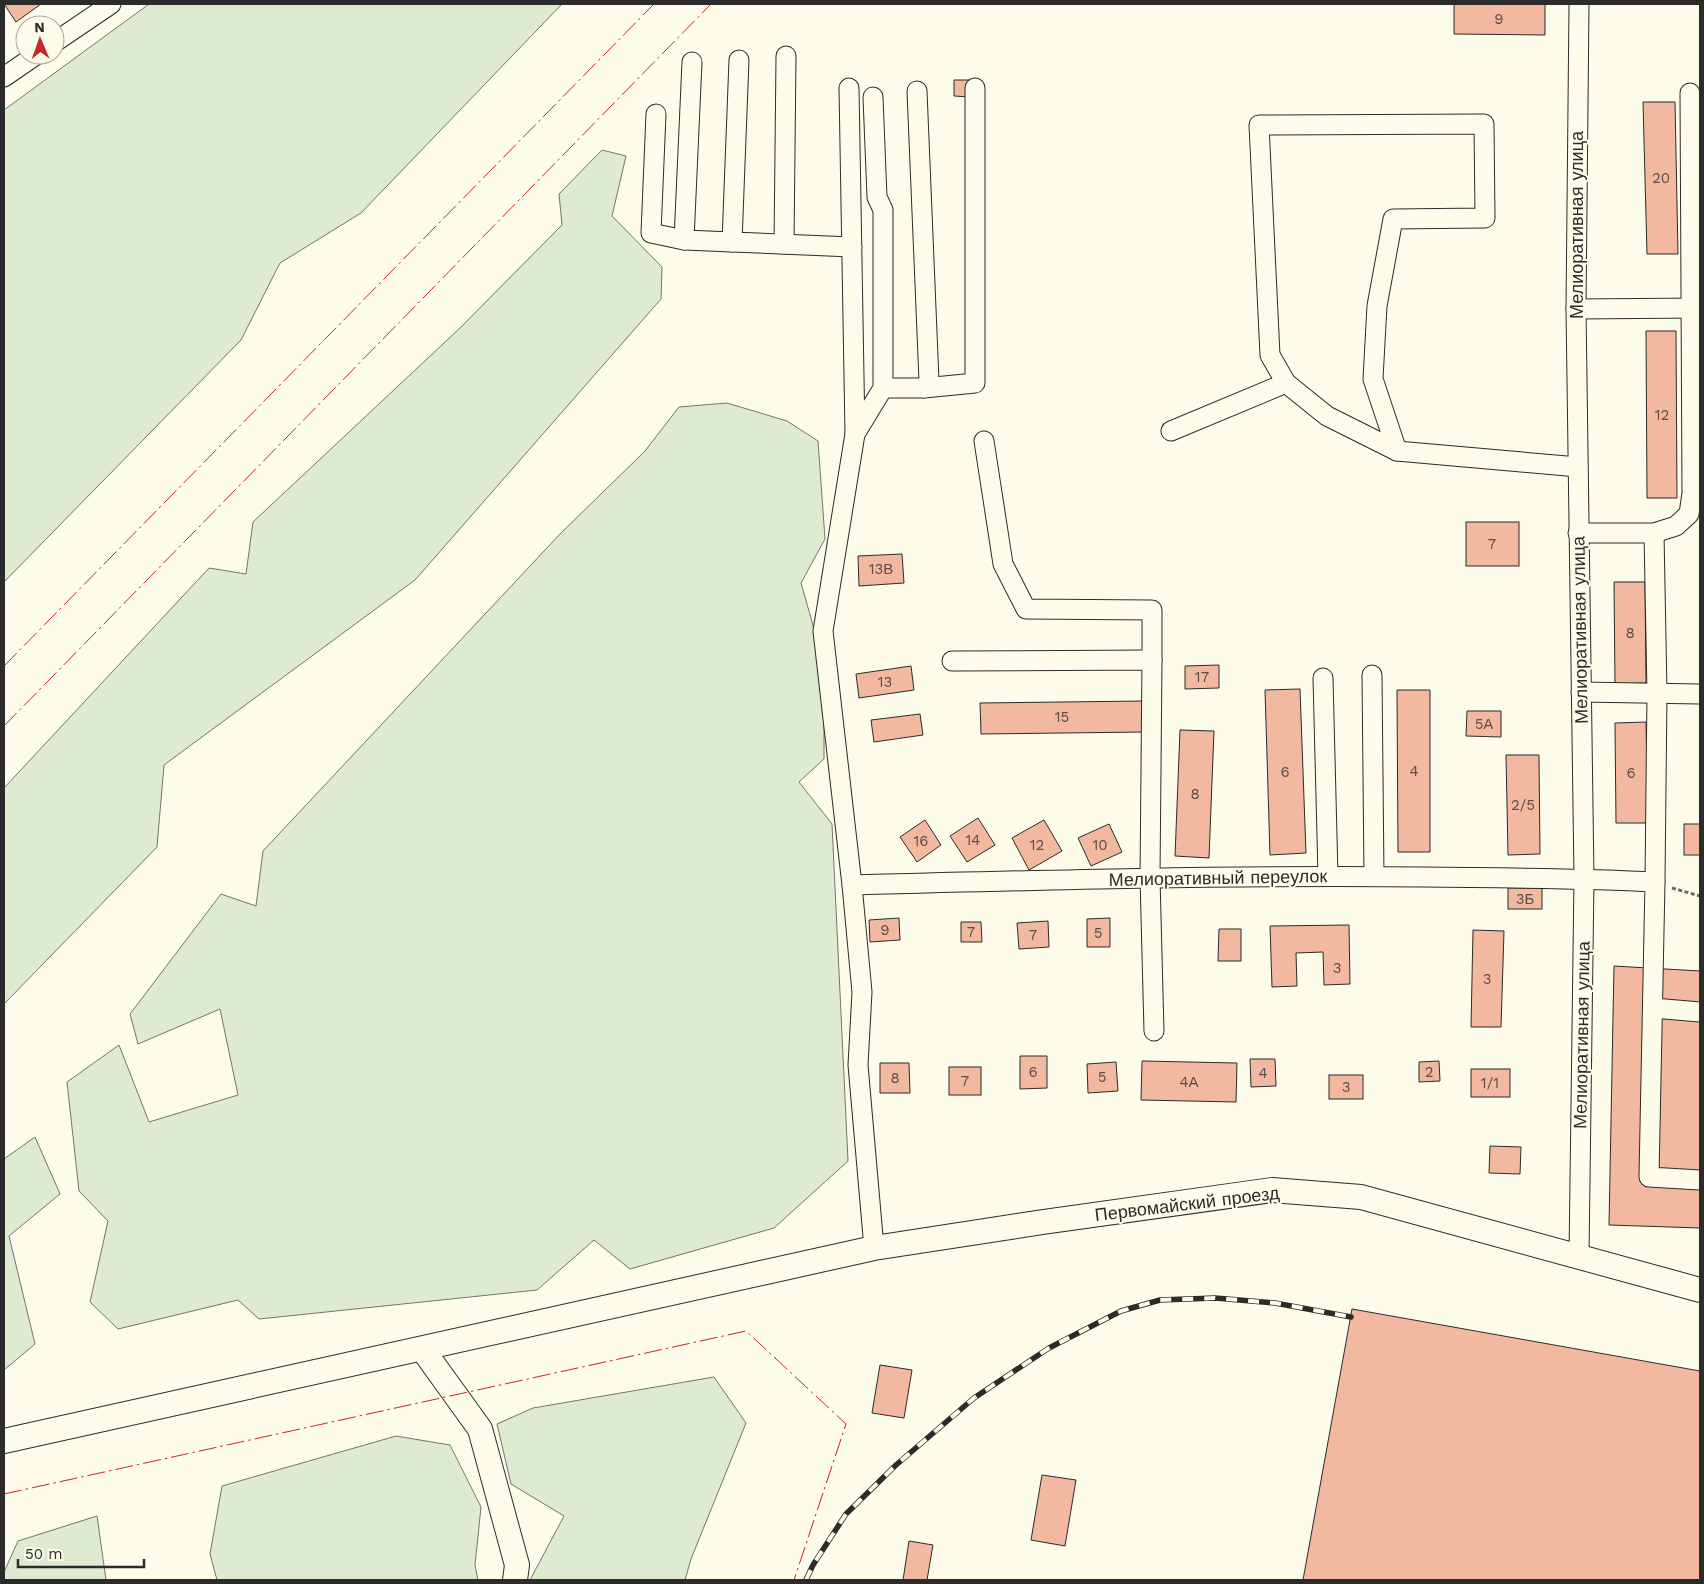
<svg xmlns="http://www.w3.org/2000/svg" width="1704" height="1584" viewBox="0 0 1704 1584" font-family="'Work Sans',sans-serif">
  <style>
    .green { fill: #deebd1; stroke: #74746e }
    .building { fill: #f2b8a0; stroke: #2b2b2b }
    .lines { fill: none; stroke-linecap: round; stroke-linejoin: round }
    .minor-casing { stroke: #2b2b2b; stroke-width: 21 }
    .major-casing { stroke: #2b2b2b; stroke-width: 26 }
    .path { stroke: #6a6964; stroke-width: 3; stroke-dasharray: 4 2.5; stroke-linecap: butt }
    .minor { stroke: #fdfbea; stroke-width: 19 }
    .major { stroke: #fdfbea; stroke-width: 24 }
    .rail-casing { stroke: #2b2b2b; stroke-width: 5.5 }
    .rail { stroke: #fdfbea; stroke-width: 4; stroke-dasharray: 11; stroke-linecap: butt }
    .power { stroke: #c62828; stroke-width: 1; stroke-dasharray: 18 4 2.5 4; stroke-linecap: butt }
    .labels { text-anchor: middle; stroke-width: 4; stroke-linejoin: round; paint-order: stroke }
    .number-label { font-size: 15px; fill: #5d4e48 }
    .street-label { font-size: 18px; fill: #2b2b2b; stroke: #fdfbea }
  </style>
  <rect width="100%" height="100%" fill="#fdfbea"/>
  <!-- green -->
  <g class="green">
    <path d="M149,4H562L361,213L280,263L241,340L4,582V110Z"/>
    <path d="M602,150L626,156L612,216L662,267L661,299L415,580L164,765L157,847L4,1004V788L209,568L246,574L253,522L460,328L562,225L559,194Z"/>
    <path d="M727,403L787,421L818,441L825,539L801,583L824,664V759L799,782L832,824L848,1161L774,1228L630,1269L594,1240L537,1290L259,1319L238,1300L118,1329L90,1302L108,1221L79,1191L67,1082L119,1045L149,1122L238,1095L220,1009L138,1044L130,1014L221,894L256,906L263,851L560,534L645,451L679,407Z"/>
    <path d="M35,1137L60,1194L9,1236L35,1344L4,1370V1159Z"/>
    <path d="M714,1377L746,1423L691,1559L685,1580H530L564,1516L511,1484L497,1424L533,1408Z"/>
    <path d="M396,1436L450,1445L481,1507L475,1565L478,1580H217L210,1554L222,1486Z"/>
    <path d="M97,1516L106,1580H4V1572L18,1541Z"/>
  </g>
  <!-- building -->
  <g class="building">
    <path d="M4,4H41L16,22Z"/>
    <path d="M1454,4H1545V35L1454,34Z"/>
    <path d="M954,80H971L970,97L954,96Z"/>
    <path d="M1643,102H1675L1678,254H1647Z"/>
    <path d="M1646,331H1676L1677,498H1647Z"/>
    <rect x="1466" y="522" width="53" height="44"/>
    <path d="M902,554L904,583L859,586L858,556Z"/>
    <path d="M1614,582H1645L1646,683L1615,684Z"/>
    <path d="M1219,665V688L1185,689V666Z"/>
    <path d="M911,666L914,690L859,698L856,674Z"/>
    <path d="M1300,689L1306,853L1270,855L1265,690Z"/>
    <path d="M1397,690H1430V852H1398Z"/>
    <path d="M1144,701L1145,732L981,734L980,703Z"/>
    <path d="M1467,711H1501V737L1466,736Z"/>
    <path d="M920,714L923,735L874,742L871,720Z"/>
    <path d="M1646,722L1648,823H1616L1615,723Z"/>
    <path d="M1180,730L1214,731L1209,858L1175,856Z"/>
    <path d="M1506,755H1539L1540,854L1508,855Z"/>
    <path d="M978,818L995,845L967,862L950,836Z"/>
    <path d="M925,820L941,845L917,862L900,837Z"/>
    <path d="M1044,820L1062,851L1029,870L1012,838Z"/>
    <path d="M1109,824L1122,852L1091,866L1078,838Z"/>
    <rect x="1684" y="824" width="16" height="31"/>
    <rect x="1508" y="888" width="34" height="21"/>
    <path d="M899,918L900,940L870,942L869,920Z"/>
    <path d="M1110,918V947H1087V919Z"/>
    <path d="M1048,921L1049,947L1019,949L1017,923Z"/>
    <path d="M961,922H981L982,942H961Z"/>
    <path d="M1349,925L1350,984L1324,985L1323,952L1296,953L1297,986L1272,987L1270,926Z"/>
    <path d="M1219,929H1241V961H1218Z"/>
    <path d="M1473,930L1504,931L1501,1027H1471Z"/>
    <path d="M1614,966L1700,971V1228L1609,1225Z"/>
    <path d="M1020,1056H1047V1088L1020,1089Z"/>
    <path d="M1250,1059H1275L1276,1086L1251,1087Z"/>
    <path d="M1142,1061L1237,1063L1236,1102L1141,1100Z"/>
    <path d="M1439,1061L1440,1081L1419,1082V1062Z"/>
    <path d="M1116,1062L1118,1091L1088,1093L1087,1064Z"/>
    <path d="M880,1063H909L910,1093H880Z"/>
    <rect x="949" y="1067" width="32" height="28"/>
    <rect x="1471" y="1069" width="39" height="28"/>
    <rect x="1329" y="1075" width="34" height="24"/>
    <path d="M1490,1146L1521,1147L1520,1174L1489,1173Z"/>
    <path d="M1352,1309L1700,1371V1580H1303Z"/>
    <path d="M880,1365L912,1370L904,1418L872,1413Z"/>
    <path d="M1042,1475L1076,1480L1065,1546L1031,1540Z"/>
    <path d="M909,1541L933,1545L927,1580H903Z"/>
  </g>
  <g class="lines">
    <defs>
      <g id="minor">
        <path d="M1579,4L1576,309L1584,878L1579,1256"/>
        <path d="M55,42L111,4"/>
        <path d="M739,60L732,242L852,247"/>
        <path d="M692,62L684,240L732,242"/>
        <path d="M4,77L36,55"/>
        <path d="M849,88L855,434L823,631L852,885L862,992L858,1065L874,1248"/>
        <path d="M656,114L651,233L684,240"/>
        <path d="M784,244L786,56"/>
        <path d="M1576,309L1700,308"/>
        <path d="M1286,383L1270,355L1259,125L1484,124L1485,218L1393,219L1377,306L1373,379L1397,451"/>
        <path d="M883,388H924L929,381L917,91"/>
        <path d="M924,388L975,383V88"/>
        <path d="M1171,431L1286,383L1327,416L1397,451L1578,467"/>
        <path d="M855,434L883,388V210L877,197L873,97"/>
        <path d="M984,441L1003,564L1026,609L1152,610V660"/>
        <path d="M1578,533H1654L1676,526L1689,514L1692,493L1690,93"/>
        <path d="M1654,533L1657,693L1655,882"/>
        <path d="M952,661L1152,660L1150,878L1154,1031"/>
        <path d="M1372,675L1374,876"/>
        <path d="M1323,678L1328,876"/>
        <path d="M1581,692L1700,694"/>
        <path d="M852,885C1043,880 1234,875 1425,877C1502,878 1579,878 1655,882L1649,1177L1700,1180"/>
        <path d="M1653,1008L1700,1012"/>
      </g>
      <g id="major">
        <path d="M423,1350L480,1429L517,1565L515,1580"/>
        <path d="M4,1441L874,1248L1043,1222L1272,1190L1361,1197L1700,1290"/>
      </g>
    </defs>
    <!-- minor casing -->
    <use href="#minor" class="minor-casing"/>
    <!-- major casing -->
    <use href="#major" class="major-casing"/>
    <!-- path -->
    <path class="path" d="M1672,888L1700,896"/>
    <!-- minor -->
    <use href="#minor" class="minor"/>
    <!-- major -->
    <use href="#major" class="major"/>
    <defs>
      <path id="rail" d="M806,1580L813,1565L846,1514L896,1465L974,1398L1049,1348L1121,1311L1160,1300L1215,1298L1275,1303L1351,1317"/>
    </defs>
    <!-- rail casing -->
    <use href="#rail" class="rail-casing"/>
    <!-- rail -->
    <use href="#rail" class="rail"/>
    <!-- power -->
    <g class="power">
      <path d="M4,666L654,4"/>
      <path d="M4,726L711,4"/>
      <path d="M4,1494L746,1331L846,1424L794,1580"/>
    </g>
  </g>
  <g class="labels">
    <!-- number labels -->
    <g class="number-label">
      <text x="1499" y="24">9</text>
      <text x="1661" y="183">20</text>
      <text x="1662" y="420">12</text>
      <text x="1492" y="549">7</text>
      <text x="881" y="574">13В</text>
      <text x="1630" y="638">8</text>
      <text x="1202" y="682">17</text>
      <text x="885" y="687">13</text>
      <text x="1062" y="722">15</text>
      <text x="1484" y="729">5А</text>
      <text x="1414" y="776">4</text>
      <text x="1285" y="777">6</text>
      <text x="1631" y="778">6</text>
      <text x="1195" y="799">8</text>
      <text x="1523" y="810">2/5</text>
      <text x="973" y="845">14</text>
      <text x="921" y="846">16</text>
      <text x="1037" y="850">12</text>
      <text x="1100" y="850">10</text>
      <text x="1525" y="904">3Б</text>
      <text x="885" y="935">9</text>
      <text x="971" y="937">7</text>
      <text x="1098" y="938">5</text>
      <text x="1033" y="940">7</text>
      <text x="1337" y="973">3</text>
      <text x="1487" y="984">3</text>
      <text x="1033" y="1077">6</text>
      <text x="1429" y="1077">2</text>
      <text x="1263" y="1078">4</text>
      <text x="1102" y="1082">5</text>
      <text x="895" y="1083">8</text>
      <text x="965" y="1086">7</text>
      <text x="1189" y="1087">4А</text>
      <text x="1490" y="1088">1/1</text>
      <text x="1346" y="1092">3</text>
    </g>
    <!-- street labels -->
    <g class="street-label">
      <text transform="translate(1577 225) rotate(-90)" y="6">Мелиоративная улица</text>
      <text transform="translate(1580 630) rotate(-91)" y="6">Мелиоративная улица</text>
      <text transform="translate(1218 878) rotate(-1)" y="6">Мелиоративный переулок</text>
      <text transform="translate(1582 1035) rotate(-89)" y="6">Мелиоративная улица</text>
      <text transform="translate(1187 1204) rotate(-7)" y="6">Первомайский проезд</text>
    </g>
  </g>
  <!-- border -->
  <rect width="1704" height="1584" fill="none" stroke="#2b2b2b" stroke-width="10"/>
  <!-- north arrow -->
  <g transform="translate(40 40) rotate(358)"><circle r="24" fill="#fdfbea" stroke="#a9a89e"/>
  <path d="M0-4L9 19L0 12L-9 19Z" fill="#c62828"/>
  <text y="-8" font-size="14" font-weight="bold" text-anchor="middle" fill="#2b2b2b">N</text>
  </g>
  <!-- scale -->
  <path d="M18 1559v8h126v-8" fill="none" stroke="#2b2b2b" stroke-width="2.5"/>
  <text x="25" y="1559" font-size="15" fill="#2b2b2b" stroke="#fdfbea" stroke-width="4" paint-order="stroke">50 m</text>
</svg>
